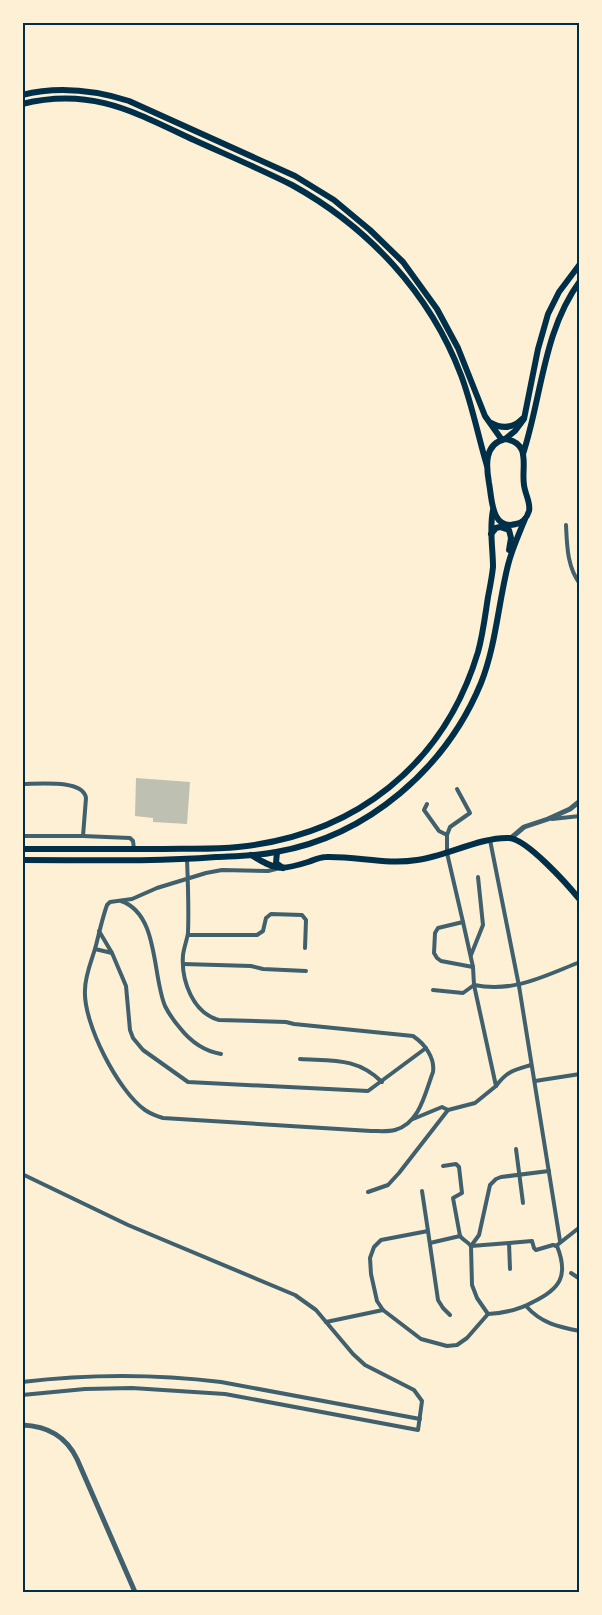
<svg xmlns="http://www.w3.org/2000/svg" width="602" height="1615" viewBox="0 0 602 1615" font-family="'IBM Plex Sans',sans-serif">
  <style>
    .building { fill: #bec0b2 }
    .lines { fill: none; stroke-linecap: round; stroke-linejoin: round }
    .minor { stroke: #3f606c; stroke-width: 4 }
    .tertiary { stroke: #3f606c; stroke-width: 5 }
    .primary { stroke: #003049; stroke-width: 6 }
    .neatline { fill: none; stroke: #003049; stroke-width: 2 }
  </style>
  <rect width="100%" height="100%" fill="#fdf0d5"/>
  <!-- building -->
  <path class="building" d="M136,778L190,782L187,824L153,822V818L135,816Z"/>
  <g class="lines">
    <!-- minor -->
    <g class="minor">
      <path d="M566,525C567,545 567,567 580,584"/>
      <path d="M22,784C38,784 83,779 86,798L83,836"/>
      <path d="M552,819L580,816"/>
      <path d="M447,835L450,827L470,813L457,789"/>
      <path d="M22,836H83L130,838L133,841L134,849"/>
      <path d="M490,840L519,986L560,1241"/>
      <path d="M187,859C188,884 189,908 188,933C187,940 184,947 183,955C181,981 193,1013 219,1020L286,1022L294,1024L413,1036C425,1044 435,1058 433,1072C425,1093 420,1123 395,1130C388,1132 379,1131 371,1131L163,1118C156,1116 151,1114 145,1110C118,1091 83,1023 85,990C85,976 91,962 95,949C99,934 102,919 107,905L110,902L132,899L157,888L206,873L222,870L268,871L276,869"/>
      <path d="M121,901C159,914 152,975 165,1006C169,1014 174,1021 180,1028C191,1042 204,1051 221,1054"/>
      <path d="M463,922L473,967"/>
      <path d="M188,935H257L263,931L266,918L271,914L302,915L306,920L305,948"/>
      <path d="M95,949L112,953L99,931"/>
      <path d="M112,953L126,986L130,1030L133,1038L143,1050L188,1082L368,1091L426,1048"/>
      <path d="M471,955L483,925L478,877"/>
      <path d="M183,964L251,966L263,969L306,971"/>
      <path d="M433,990L463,993L474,985C514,993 544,976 580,962"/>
      <path d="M300,1059C332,1061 357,1057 382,1082"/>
      <path d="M535,1081L580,1074"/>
      <path d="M496,1086C507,1071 514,1070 531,1065"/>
      <path d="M413,1119L442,1107L448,1110"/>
      <path d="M516,1149L523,1203"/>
      <path d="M443,1166L456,1164L459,1167L462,1193L453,1198L460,1236"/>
      <path d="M22,1174L128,1225L295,1295L316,1310L353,1354L365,1365L414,1390L422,1401L418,1430L225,1394L132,1388L85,1389L22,1395"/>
      <path d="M422,1191L428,1231"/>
      <path d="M368,1192L388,1185L399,1173L448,1110L475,1103L496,1086L474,985L473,967L441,961L437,958L434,953L435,933L438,928L463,922L447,853V835L439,831L424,810L427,804"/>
      <path d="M430,1243L460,1236C463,1240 468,1242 471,1246L509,1243L510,1269"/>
      <path d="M556,1246L580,1227"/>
      <path d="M571,1273L580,1279"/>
      <path d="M526,1306C541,1323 558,1327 580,1331"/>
      <path d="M488,1314L477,1298L472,1285L471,1246L479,1235L490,1185L496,1179L501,1177L549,1171"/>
      <path d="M450,1315L443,1308L438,1300L428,1231L381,1240L374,1247L370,1258L371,1274L377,1301L383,1310L421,1339L447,1346L457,1345L467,1338L488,1314C504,1313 519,1310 533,1302C560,1289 569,1276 557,1246L553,1245L536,1250L534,1248L532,1241L509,1243"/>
      <path d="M326,1322L383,1310"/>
      <path d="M22,1382C89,1374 155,1374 221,1382L420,1419"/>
    </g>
    <!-- tertiary -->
    <g class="tertiary">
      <path d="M511,838L524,827L548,819L570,809L580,801"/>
      <path d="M22,1425C48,1426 66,1436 77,1459L135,1592"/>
    </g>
    <!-- primary -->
    <g class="primary">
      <path d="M22,95C58,86 94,90 129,101L295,176L334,200L370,230L403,262L437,309L458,348L485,416L502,440"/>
      <path d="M22,104C92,87 134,112 194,140C227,155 260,169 292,185C368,227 430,293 461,375C472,404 478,436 487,466"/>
      <path d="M491,423C502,429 513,428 522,419"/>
      <path d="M505,439C532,443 521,467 524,485C525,494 531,503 529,511C527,518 522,523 516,524C491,531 492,498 489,483C486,466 484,444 505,439Z"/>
      <path d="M505,439L515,431L524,419L538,349L548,314L559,292L580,264"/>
      <path d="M523,454C542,396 543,331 580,281"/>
      <path d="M491,534L496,528L500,527L509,530L511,538L509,550"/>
      <path d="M22,849C68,849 113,849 159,849C185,848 212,850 238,847C355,835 444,765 478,652C483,634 485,616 488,597C490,587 492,577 493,567C493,548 489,530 493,510"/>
      <path d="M277,852L276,863L283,868"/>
      <path d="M251,855C276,870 280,871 308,862C314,860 320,857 326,857C356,856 387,865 417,860C447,856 480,837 509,838C527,839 568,885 580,900"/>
      <path d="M22,860C87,860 152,862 216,857C236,856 256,856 276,852C368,836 446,768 481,683C496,645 498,605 508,565C512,549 519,534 525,519"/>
    </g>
  </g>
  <!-- border -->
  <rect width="602" height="1615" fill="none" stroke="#fdf0d5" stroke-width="48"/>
  <rect x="24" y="24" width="554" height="1567" class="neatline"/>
</svg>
